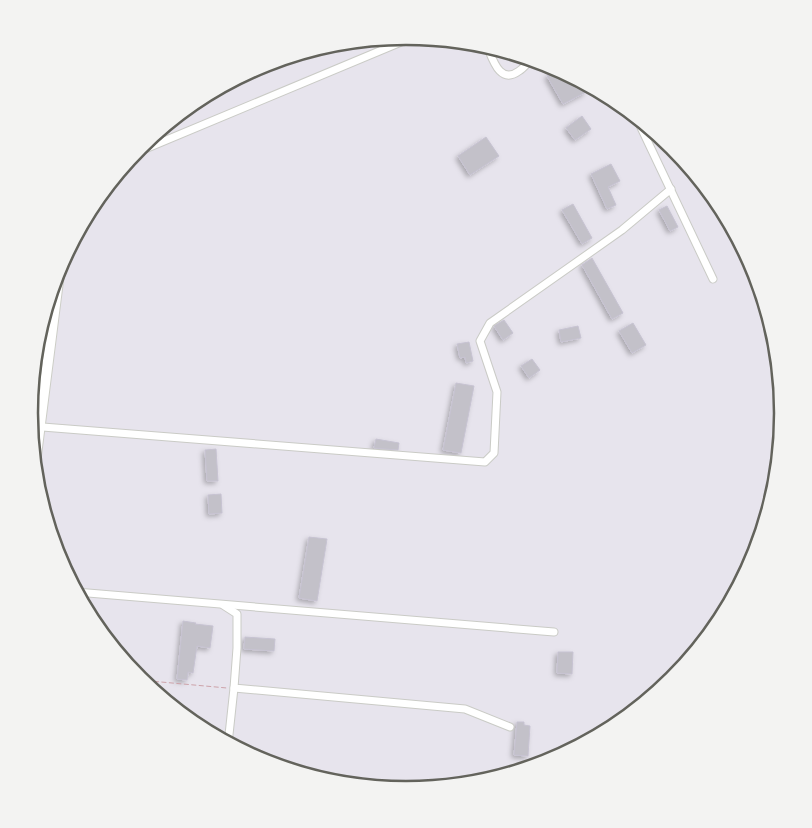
<svg xmlns="http://www.w3.org/2000/svg" width="812" height="828" viewBox="0 0 812 828" font-family="Jost,sans-serif">
  <style>
    .building { fill: #c3c1c9; stroke: #c7c3d2; filter: url(#shadow) }
    .lines { fill: none; stroke-linecap: round; stroke-linejoin: round }
    .street-casing { stroke: #cacbc6; stroke-width: 9 }
    .secondary-casing { stroke: #cccdc6; stroke-width: 12 }
    .path { stroke: #cda3aa; stroke-width: 1; stroke-dasharray: 5 2.5; stroke-linecap: butt }
    .street { stroke: #fff; stroke-width: 7 }
    .secondary { stroke: #fff; stroke-width: 10 }
    .rim { fill: none; stroke: #63635c; stroke-width: 2.5 }
  </style>
  <defs>
    <filter id="shadow"><feDropShadow dx="-2.5" dy="2.5" stdDeviation="2.5" flood-color="#0004"/></filter>
  </defs>
  <rect width="100%" height="100%" fill="#e7e4ed"/>
  <!-- building -->
  <g class="building">
    <path d="M558,70L581,82L586,92L563,104L547,76Z"/>
    <path d="M582,116L591,129L575,140L566,128Z"/>
    <path d="M486,137L499,156L470,175L458,156Z"/>
    <path d="M611,164L620,181L608,187L616,205L607,209L591,174Z"/>
    <path d="M573,204L592,238L582,244L562,210Z"/>
    <path d="M667,206L678,227L670,231L659,210Z"/>
    <path d="M592,258L623,313L612,319L582,265Z"/>
    <path d="M504,320L513,333L503,340L494,326Z"/>
    <path d="M633,323L646,345L632,353L619,331Z"/>
    <path d="M578,326L581,338L561,342L559,330Z"/>
    <path d="M469,342L473,361L466,363L465,357L460,358L457,344Z"/>
    <path d="M532,359L540,370L529,378L521,366Z"/>
    <path d="M456,383L474,386L461,453L443,450Z"/>
    <path d="M376,439L399,443L398,450L374,448Z"/>
    <path d="M216,449L218,481H207L205,450Z"/>
    <path d="M221,494L222,513L209,514L208,495Z"/>
    <path d="M309,537L327,539L317,601L299,598Z"/>
    <path d="M183,621L196,623L195,624L213,626L210,648L197,646L193,673L188,672L187,680L177,679Z"/>
    <path d="M245,637L275,639L274,651L244,649Z"/>
    <path d="M558,652H573L572,674L557,673Z"/>
    <path d="M517,722H524V725L530,726L528,756L514,755Z"/>
  </g>
  <g class="lines">
    <defs>
      <g id="street">
        <path d="M487,46C493,60 500,85 519,71C524,68 527,63 531,60"/>
        <path d="M636,117L713,279"/>
        <path d="M133,154L413,37"/>
        <path d="M36,344H50"/>
        <path d="M30,426L485,462L494,453L497,392L480,341L490,323L622,230L671,189"/>
        <path d="M76,592L554,632"/>
        <path d="M223,605L237,614V648L234,688L465,709L510,727"/>
        <path d="M228,744L234,688"/>
        <path d="M304,775L312,776"/>
      </g>
      <path id="secondary" d="M34,471L60,265"/>
    </defs>
    <!-- street casing -->
    <use href="#street" class="street-casing"/>
    <!-- secondary casing -->
    <use href="#secondary" class="secondary-casing"/>
    <!-- path -->
    <path class="path" d="M139,680L227,688"/>
    <!-- street -->
    <use href="#street" class="street"/>
    <!-- secondary -->
    <use href="#secondary" class="secondary"/>
  </g>
  <!-- crop -->
  <path d="M0 0H812V828H0ZM38 413a368 368 0 1 1 736 0a368 368 0 1 1-736 0Z" fill="#f3f3f2" fill-rule="evenodd"/>
  <path class="rim" d="M38 413a368 368 0 1 1 736 0a368 368 0 1 1-736 0Z"/>
</svg>
